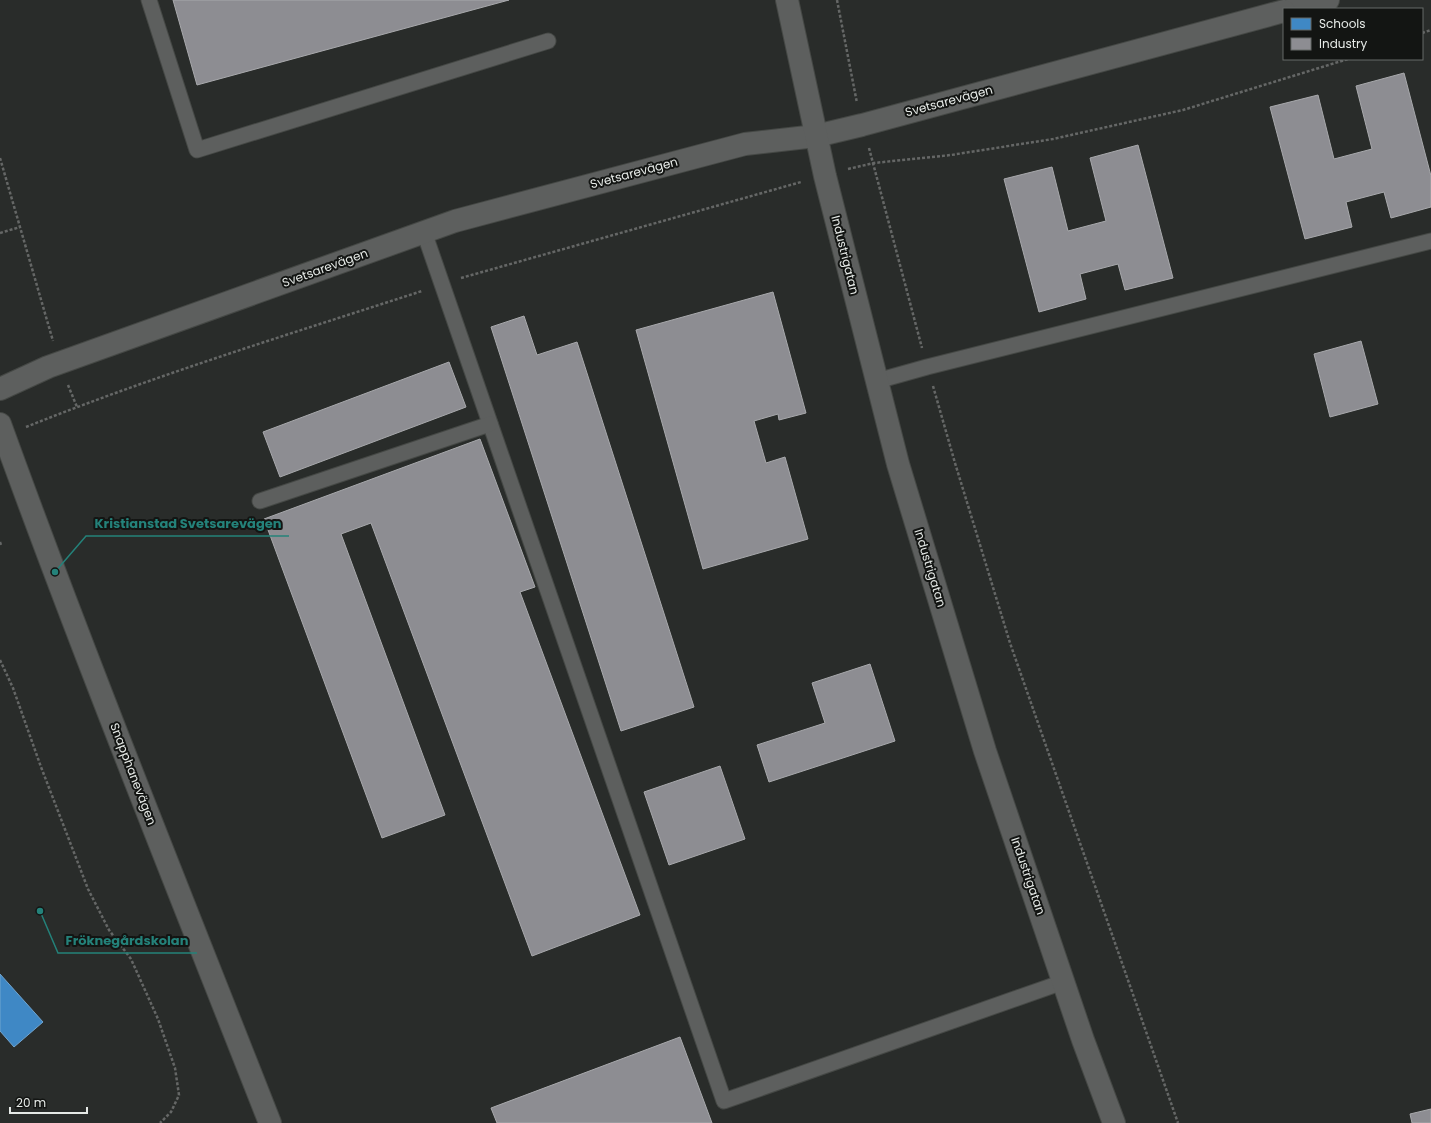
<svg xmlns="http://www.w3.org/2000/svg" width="1431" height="1123" viewBox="0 0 1431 1123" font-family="Poppins,sans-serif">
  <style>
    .schools { fill: #3f88c5; stroke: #71a5cf }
    .industry { fill: #8d8d92; stroke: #a8a9ac }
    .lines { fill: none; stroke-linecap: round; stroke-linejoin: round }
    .service-casing { stroke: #454845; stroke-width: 17 }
    .minor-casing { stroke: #454845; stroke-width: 24 }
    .tertiary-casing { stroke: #454845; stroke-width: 24 }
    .secondary-casing { stroke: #454845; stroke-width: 24 }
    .path { stroke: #656766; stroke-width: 2.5; stroke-dasharray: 3 2; stroke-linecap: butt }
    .service { stroke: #5d5f5e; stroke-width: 15 }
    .minor { stroke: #5d5f5e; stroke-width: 22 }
    .tertiary { stroke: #5d5f5e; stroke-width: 22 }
    .secondary { stroke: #5d5f5e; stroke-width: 22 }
    .labels { text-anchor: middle; stroke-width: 4; stroke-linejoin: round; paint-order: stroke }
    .street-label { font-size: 12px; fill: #e6eae7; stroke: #131513 }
    .leader { fill: none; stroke: #24827a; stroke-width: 1.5 }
    .callout-dot { fill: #24827a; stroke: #131513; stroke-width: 1.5 }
    .callout-label { font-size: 13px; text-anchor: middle; font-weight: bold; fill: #24827a; stroke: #131513; stroke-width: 4; stroke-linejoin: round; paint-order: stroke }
  </style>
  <rect width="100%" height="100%" fill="#292c2a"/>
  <!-- schools -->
  <path class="schools" d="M0,974L43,1022L14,1047L0,1031Z"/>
  <!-- industry -->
  <g class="industry">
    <path d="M173,0H509L197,85Z"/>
    <path d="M1404,73L1431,176V207L1391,218L1384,192L1346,202L1352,227L1305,239L1270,107L1318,95L1334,159L1372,149L1356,86Z"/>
    <path d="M1138,145L1173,278L1125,290L1118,264L1080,274L1086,299L1039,312L1004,179L1052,167L1068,231L1106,221L1090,158Z"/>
    <path d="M773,292L806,413L779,420L778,414L754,421L766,463L785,457L808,539L703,569L636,330Z"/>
    <path d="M524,316L537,355L577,342L694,707L621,731L491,327Z"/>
    <path d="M1361,341L1378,404L1330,417L1314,354Z"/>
    <path d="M449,362L466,407L280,477L263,432Z"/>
    <path d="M480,439L535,587L520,592L640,915L532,956L371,523L341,534L445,815L382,838L264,519Z"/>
    <path d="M870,664L895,741L769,782L757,745L825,723L812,683Z"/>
    <path d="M720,766L745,839L669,865L644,792Z"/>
    <path d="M680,1037L712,1123H497L491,1108Z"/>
    <path d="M1431,1109V1123H1412L1410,1114Z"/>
  </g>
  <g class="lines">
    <defs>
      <g id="service">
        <path d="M149,0L197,150L548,41"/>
        <path d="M424,232L724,1101L1063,982"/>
        <path d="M877,381L927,367L1431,241"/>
        <path d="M260,501L490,424"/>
      </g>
      <g id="minor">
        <path d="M1293,9L1328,0"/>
        <path d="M0,389L48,367L455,221L745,144L816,136L862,125L1284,11"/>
      </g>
      <path id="tertiary" d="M787,0L825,176L898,464L985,751L1083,1040L1114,1123"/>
      <path id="secondary" d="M0,424C85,659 179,891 270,1123"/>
    </defs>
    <!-- service casing -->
    <use href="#service" class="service-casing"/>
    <!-- minor casing -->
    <use href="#minor" class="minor-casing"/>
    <!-- tertiary casing -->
    <use href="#tertiary" class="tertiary-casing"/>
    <!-- secondary casing -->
    <use href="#secondary" class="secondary-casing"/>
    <!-- path -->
    <g class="path">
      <path d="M837,0L857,103"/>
      <path d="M1422,33L1431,30"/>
      <path d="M869,148L922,348"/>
      <path d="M0,158L53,341"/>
      <path d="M848,169L874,163L951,155L1053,139L1183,110L1348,59"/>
      <path d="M0,233L20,227"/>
      <path d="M461,278L801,182"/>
      <path d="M68,385L77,407"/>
      <path d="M933,386L955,463L1010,643L1178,1123"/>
      <path d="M26,427C156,375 290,334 422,291"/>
      <path d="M0,542L1,545"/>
      <path d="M0,660L13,688L41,767L88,889L109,930L131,959L158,1019L175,1068L179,1095L171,1112L160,1123"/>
    </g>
    <!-- service -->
    <use href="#service" class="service"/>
    <!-- minor -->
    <use href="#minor" class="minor"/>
    <!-- tertiary -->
    <use href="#tertiary" class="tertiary"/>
    <!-- secondary -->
    <use href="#secondary" class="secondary"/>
  </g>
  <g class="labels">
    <!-- street labels -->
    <g class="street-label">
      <text transform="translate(949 101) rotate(-15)" y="4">Svetsarevägen</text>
      <text transform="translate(634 173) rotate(-15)" y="4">Svetsarevägen</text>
      <text transform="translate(845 255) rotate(76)" y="4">Industrigatan</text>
      <text transform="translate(325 268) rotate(-20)" y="4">Svetsarevägen</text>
      <text transform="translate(930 568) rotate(73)" y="4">Industrigatan</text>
      <text transform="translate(133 774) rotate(69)" y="4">Snapphanevägen</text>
      <text transform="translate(1028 876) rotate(71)" y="4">Industrigatan</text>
    </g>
  </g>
  <!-- callouts -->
  <path class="leader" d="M55 572L86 536H289M40 911L58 953H197"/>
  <g class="callout-dot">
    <circle cx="55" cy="572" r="4"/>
    <circle cx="40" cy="911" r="4"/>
  </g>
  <g class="callout-label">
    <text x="188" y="528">Kristianstad Svetsarevägen</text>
    <text x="127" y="945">Fröknegårdskolan</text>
  </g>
  <!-- legend -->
  <rect x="1283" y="8" width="140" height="52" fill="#131513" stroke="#676a68"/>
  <rect x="1291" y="18" width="20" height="12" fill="#3f88c5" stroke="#676a68"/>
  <text x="1319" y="28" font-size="12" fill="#e6eae7">Schools</text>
  <rect x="1291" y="38" width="20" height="12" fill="#8d8d92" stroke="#676a68"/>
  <text x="1319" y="48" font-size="12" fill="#e6eae7">Industry</text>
  <!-- scale -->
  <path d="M10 1107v6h77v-6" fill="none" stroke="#e6eae7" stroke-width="2"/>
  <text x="16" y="1107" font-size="12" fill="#e6eae7" stroke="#131513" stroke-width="3" paint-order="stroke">20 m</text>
</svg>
